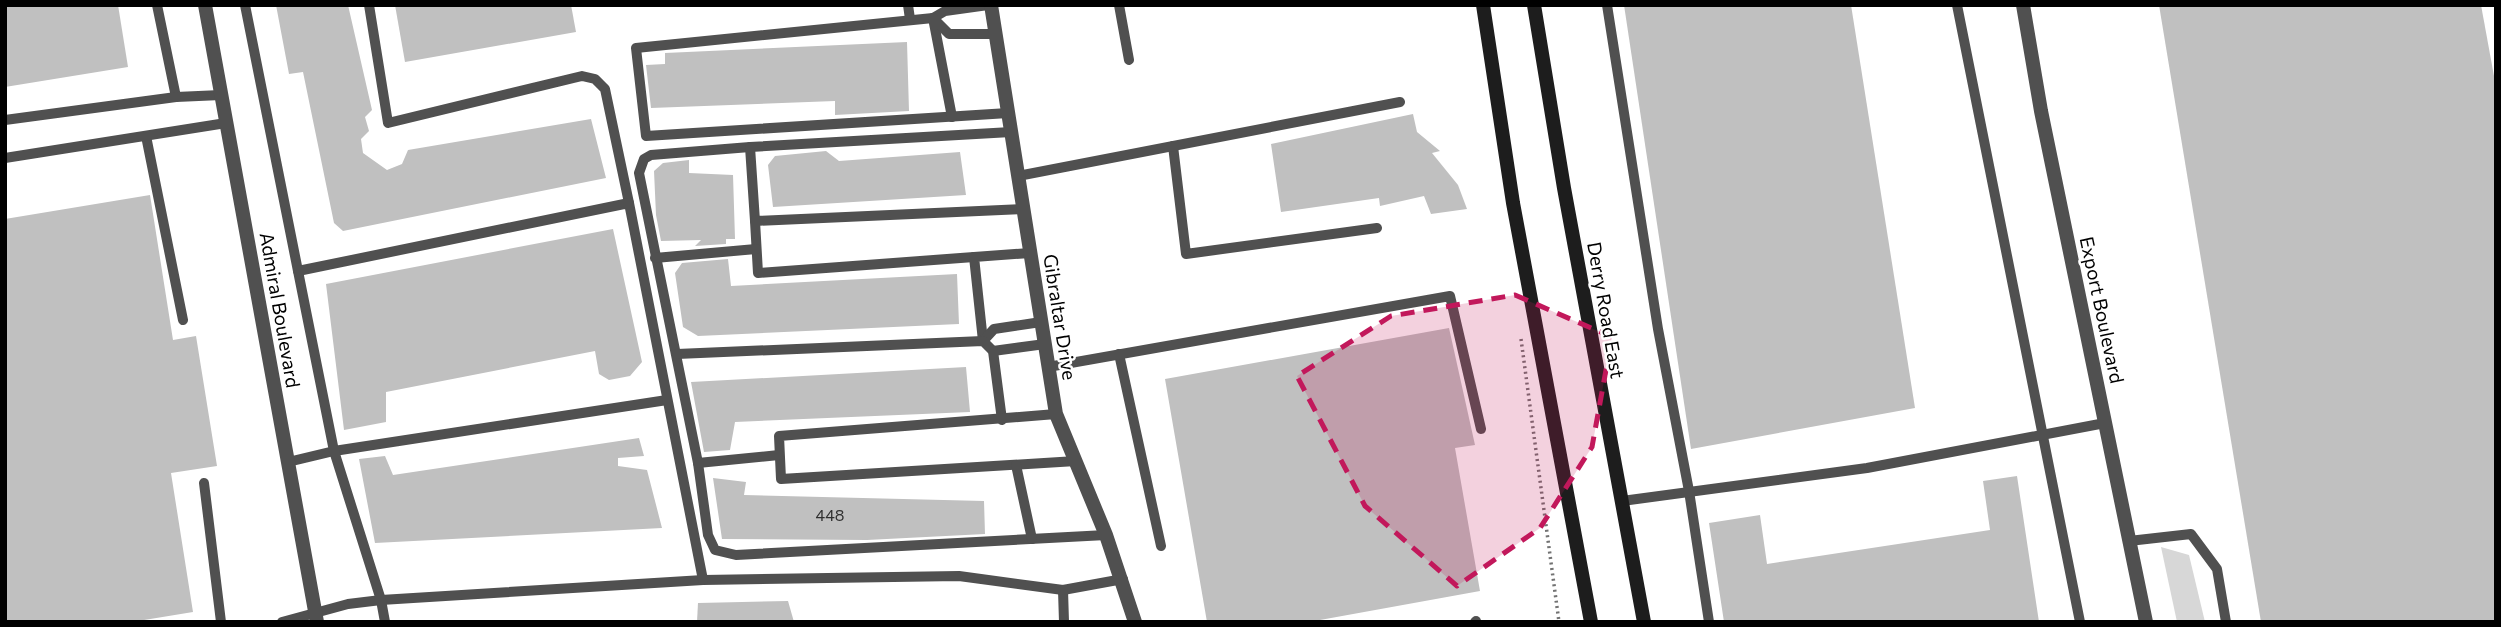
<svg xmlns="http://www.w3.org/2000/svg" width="2501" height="627" viewBox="0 0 2501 627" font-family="Commissioner,sans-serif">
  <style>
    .green { fill: #d7d7d7 }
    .building { fill: #c0c0c0 }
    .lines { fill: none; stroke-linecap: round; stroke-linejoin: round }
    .path { stroke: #727272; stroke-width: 3.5; stroke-dasharray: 2 3.5; stroke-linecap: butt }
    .service { stroke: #505050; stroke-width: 10 }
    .minor { stroke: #505050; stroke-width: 14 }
    .secondary { stroke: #1d1d1d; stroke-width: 14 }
    .marked { fill: #c2185b; fill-opacity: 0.2; stroke: #c2185b; stroke-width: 5; stroke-dasharray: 14 9; stroke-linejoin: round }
    .labels { text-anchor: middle; stroke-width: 5; stroke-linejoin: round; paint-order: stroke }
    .number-label { font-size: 16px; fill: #303030 }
    .street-label { font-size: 19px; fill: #000; stroke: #fff }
  </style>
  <rect width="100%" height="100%" fill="#fff"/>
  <!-- green -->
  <path class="green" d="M2161,547L2189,555L2205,622H2177Z"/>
  <!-- building -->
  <g class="building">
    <path d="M5,5H118L128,67L5,87Z"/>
    <path d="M276,5H348L372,110L365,117L369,131L361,139L363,153L387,170L402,164L408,150L591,119L606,178L343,231L334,223L303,72L289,74Z"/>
    <path d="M395,5H571L576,32L405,62Z"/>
    <path d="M1624,5H1851L1915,408L1691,449Z"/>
    <path d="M2159,5H2481L2496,87V622H2261Z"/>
    <path d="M907,42L909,111L835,115V101L651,108L646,65L665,64V53Z"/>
    <path d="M1413,114L1417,132L1440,151L1432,153L1458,185L1467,209L1431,214L1424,196L1380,206L1379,198L1281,212L1271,144Z"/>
    <path d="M826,151L839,161L960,152L966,195L773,207L768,165L775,156Z"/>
    <path d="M689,160V173L733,175L735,239H726V244L695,246L701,240L661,241L656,215L654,171L663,163Z"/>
    <path d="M150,195L173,340L196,336L217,466L171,473L193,612L132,622H5V219Z"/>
    <path d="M613,229L642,362L630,376L609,380L599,374L595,351L386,392V422L344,430L326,284Z"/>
    <path d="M728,259L731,286L957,274L959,324L698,336L683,327L675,273L682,263Z"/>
    <path d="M1449,328L1475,445L1455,448L1480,591L1309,622H1207L1165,379Z"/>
    <path d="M966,367L970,412L735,422L730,450L704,452L691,382Z"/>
    <path d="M639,438L644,456L618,458V466L647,470L662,528L375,543L359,459L385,456L393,475Z"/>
    <path d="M2017,476L2039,622H1724L1709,523L1760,515L1767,564L1990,530L1983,481Z"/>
    <path d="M713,478L746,482L744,495L984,501L985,534L867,540L722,539Z"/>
    <path d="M788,601L794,622H697L698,603Z"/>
  </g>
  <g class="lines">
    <!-- path -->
    <path class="path" d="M1521,339L1559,622"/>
    <!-- service -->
    <g class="service">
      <path d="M157,5L176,97L221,95"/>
      <path d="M245,5L298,271"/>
      <path d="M369,5L388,123L582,76L595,79L605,89L629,203"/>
      <path d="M908,5L910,19"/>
      <path d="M988,5L945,11L933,18L636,48L646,136L1008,113"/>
      <path d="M1119,5L1129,60"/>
      <path d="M1607,5L1658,329L1689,491L1709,622"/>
      <path d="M1957,5L2080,622"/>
      <path d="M933,18L952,117"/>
      <path d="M933,18L949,34H994"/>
      <path d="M5,120L176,97"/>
      <path d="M146,136L183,320"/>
      <path d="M1173,146L1186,254L1377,228"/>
      <path d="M750,147L651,155L644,159L639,173L698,463L708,535L715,550L736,555L1106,535"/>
      <path d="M5,158L226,123"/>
      <path d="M1018,176L1400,102"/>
      <path d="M755,221L750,147L1011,132"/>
      <path d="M974,257L758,273L755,221L1024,209"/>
      <path d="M655,258L756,249"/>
      <path d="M983,341L974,257L1030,253"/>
      <path d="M983,341L994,329L1041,322"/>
      <path d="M993,351L1045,344"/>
      <path d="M677,354L983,341L993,351L1002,420"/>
      <path d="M1119,354L1161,546"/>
      <path d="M1048,367L1450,296L1481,429"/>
      <path d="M1056,414L779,436L781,479L1076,461"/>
      <path d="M288,462L334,451L667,400"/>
      <path d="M698,463L779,455"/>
      <path d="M1016,465L1032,539"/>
      <path d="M204,483L221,622"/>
      <path d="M1622,501L1867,468L2105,423"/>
      <path d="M2129,541L2191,534L2217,569L2226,622"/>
      <path d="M1063,590L1064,622"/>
      <path d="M282,622L348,604L381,600L703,580L959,576L1063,590L1123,579"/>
      <path d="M385,622L381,600L334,451L298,271L629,203L703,580"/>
      <path d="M1475,622L1476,621"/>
    </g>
    <!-- minor -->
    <g class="minor">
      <path d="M205,5L317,622"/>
      <path d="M991,5L1056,414L1106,535L1135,622"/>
      <path d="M2023,5L2041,111L2146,622"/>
    </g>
    <!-- secondary -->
    <g class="secondary">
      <path d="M1483,5L1513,203L1591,622"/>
      <path d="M1534,5L1564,188L1644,622"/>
    </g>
  </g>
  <!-- marked area -->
  <path class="marked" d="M1515,295L1612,337L1592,447L1540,528L1457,586L1365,506L1297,376L1391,316Z"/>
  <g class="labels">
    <!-- number labels -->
    <g class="number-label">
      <text x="830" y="521">448</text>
    </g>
    <!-- street labels -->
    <g class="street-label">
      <text transform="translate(280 310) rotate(80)" y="7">Admiral Boulevard</text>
      <text transform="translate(1606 310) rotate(80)" y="7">Derry Road East</text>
      <text transform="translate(2102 310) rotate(78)" y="7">Export Boulevard</text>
      <text transform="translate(1060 317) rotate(81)" y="7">Gibraltar Drive</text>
    </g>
  </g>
  <!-- border -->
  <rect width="2501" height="627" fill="none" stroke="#000000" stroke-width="14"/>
</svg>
